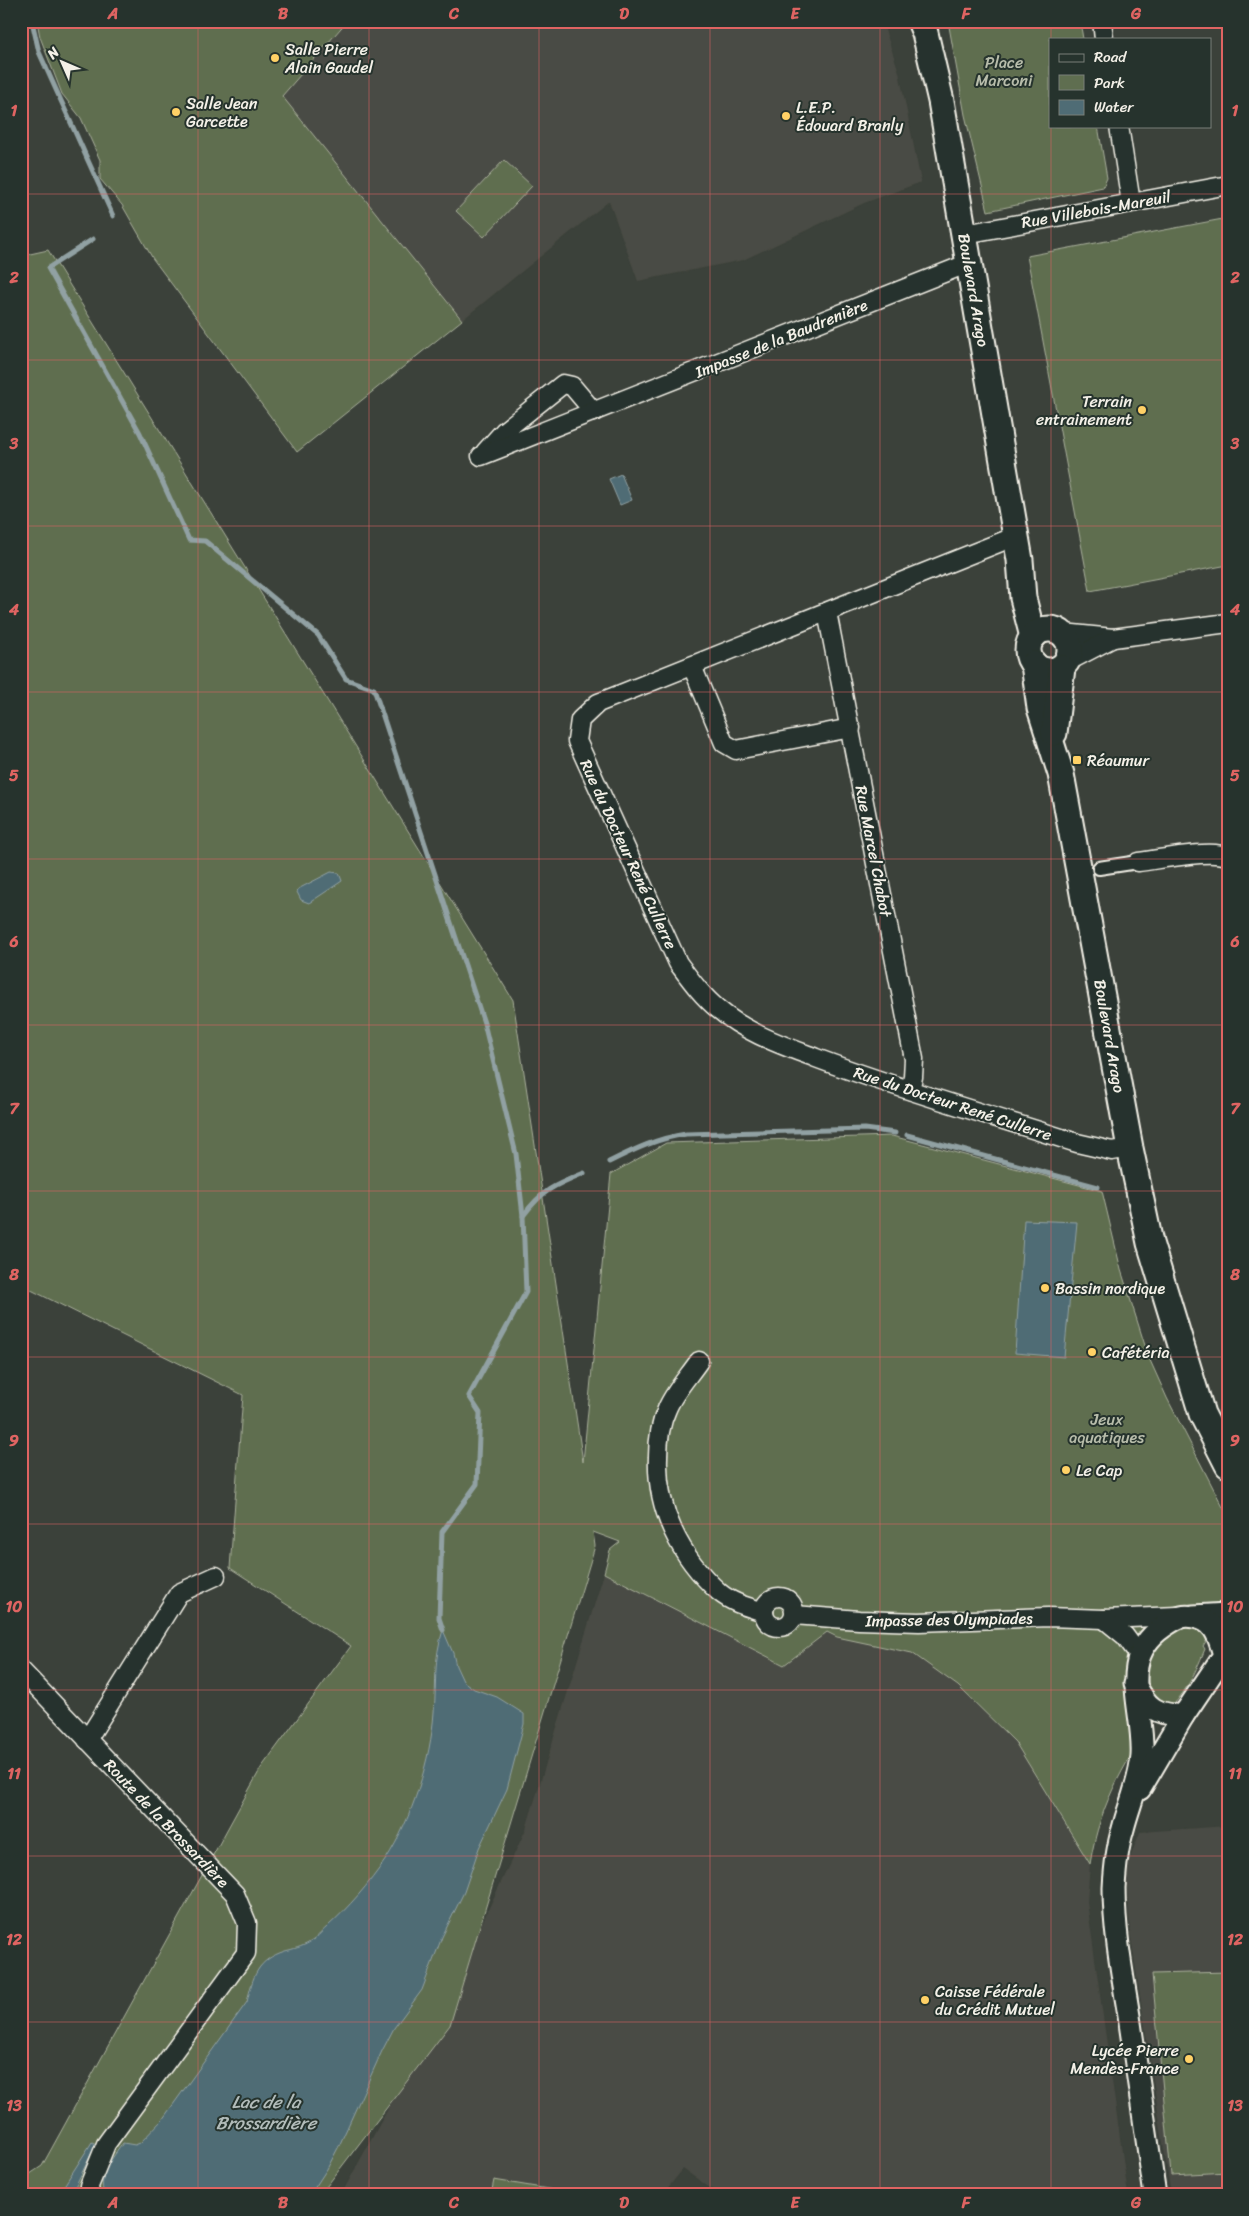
<svg xmlns="http://www.w3.org/2000/svg" width="1249" height="2216" viewBox="0 0 1249 2216" font-family="Sriracha,sans-serif">
  <style>
    .built { fill: #4a4b44 }
    .green { fill: #5f6e50; stroke: #aab09c }
    .water { fill: #4f6c75; stroke: #91a1a3 }
    .lines { fill: none; stroke-linecap: round; stroke-linejoin: round }
    .stream { stroke: #91a1a3; stroke-width: 5 }
    .pedestrian-casing { stroke: #f4f1e8; stroke-width: 16 }
    .minor-casing { stroke: #f4f1e8; stroke-width: 21 }
    .tertiary-casing { stroke: #f4f1e8; stroke-width: 25 }
    .secondary-casing { stroke: #f4f1e8; stroke-width: 29 }
    .pedestrian { stroke: #26332d; stroke-width: 12 }
    .minor { stroke: #26332d; stroke-width: 18 }
    .tertiary { stroke: #26332d; stroke-width: 21 }
    .secondary { stroke: #26332d; stroke-width: 25 }
    .grid { fill: none; stroke: #df6462; stroke-width: 1; stroke-opacity: 0.55 }
    .poi-dot { fill: #ffd166; stroke: #26332d; stroke-width: 2 }
    .labels { text-anchor: middle; stroke-width: 4; stroke-linejoin: round; paint-order: stroke }
    .poi-label { font-size: 16px; fill: #f4f1e8; stroke: #26332d; text-anchor: start }
    .park-label { font-size: 16px; fill: #b8bdab; stroke: #26332d }
    .street-label { font-size: 16px; fill: #f4f1e8; stroke: #26332d }
    .water-label { font-size: 18px; font-style: italic; fill: #b2bcba; stroke: #26332d }
    .neatline { fill: none; stroke: #df6462; stroke-width: 2 }
    .grid-label { font-size: 16px; text-anchor: middle; font-weight: bold; fill: #df6462 }
  </style>
  <rect width="100%" height="100%" fill="#3b413a"/>
  <filter id="ink" filterUnits="userSpaceOnUse"><feTurbulence type="fractalNoise" baseFrequency=".02" numOctaves="2"/><feDisplacementMap in="SourceGraphic" scale="10" xChannelSelector="R" yChannelSelector="G"/><feConvolveMatrix kernelMatrix="1 2 1 2 8 2 1 2 1" color-interpolation-filters="sRGB"/></filter>
  <g filter="url(#ink)">
    <!-- built -->
    <g class="built">
      <path d="M347,21H882L899,72L921,182L864,203L743,260L638,281L609,201L462,320L281,96Z"/>
      <path d="M604,1573L784,1665L827,1632L837,1637L911,1652L958,1686L1015,1742L1090,1864L1087,1902L1128,2195H720L683,2169L662,2195H341L436,2021L526,1829Z"/>
      <path d="M1228,1826V2195H1199V2186L1170,2187L1130,1932L1126,1868L1140,1832Z"/>
    </g>
    <!-- green -->
    <g class="green">
      <path d="M37,21H347L282,96L462,320L297,452L153,259L122,205L100,179V160L81,118L62,94L40,37Z"/>
      <path d="M948,21H1080L1083,39H1050V126H1098L1107,178L1103,187L988,211L965,115Z"/>
      <path d="M504,160L532,186L484,237L456,211Z"/>
      <path d="M1228,218V565L1090,591L1027,256Z"/>
      <path d="M48,250L513,1000L583,1462L611,1174L666,1143L892,1136L1102,1191L1121,1270L1149,1358L1167,1398L1228,1517V1608L1203,1646L1205,1649C1197,1669 1187,1691 1172,1706H1163C1128,1758 1100,1800 1090,1864L1015,1742L958,1686L912,1653L837,1637L827,1632L784,1665L604,1573L610,1550L620,1542L593,1532L595,1546L450,2025L320,2195H21V2180L42,2166L261,1768L351,1646L230,1568L243,1395L21,1285V256Z"/>
      <path d="M1228,1972V2172L1171,2175L1152,1974Z"/>
      <path d="M494,2180L584,2195H491Z"/>
    </g>
    <!-- water -->
    <g class="water">
      <path d="M621,474L632,500L620,505L609,479Z"/>
      <path d="M331,872L339,873L342,881L309,903L301,900L297,892L298,889Z"/>
      <path d="M1024,1220L1077,1222L1064,1357L1015,1353Z"/>
      <path d="M443,1630L453,1653L456,1666L463,1681L474,1689L497,1697L524,1714V1724L507,1789L479,1848L464,1892L442,1937L422,1990L394,2028L382,2051L339,2146L327,2169L310,2195H104C98,2174 112,2159 123,2143L135,2145L140,2143L162,2120L247,2002C253,1976 257,1960 285,1951C293,1949 302,1947 310,1942C316,1939 321,1932 327,1927C349,1907 369,1884 386,1859C412,1819 431,1759 434,1712C437,1681 433,1661 443,1630Z"/>
      <path d="M92,2142L96,2144L71,2195H58Z"/>
    </g>
    <g class="lines">
      <!-- stream -->
      <g class="stream">
        <path d="M32,21L39,52L113,216"/>
        <path d="M93,239L48,268L140,433L189,540L205,541L318,635L346,679L374,689L484,1023L516,1154L523,1216L526,1292L469,1396L480,1413L477,1484L442,1532L439,1618L443,1630"/>
        <path d="M907,1135L1098,1187"/>
        <path d="M609,1162C635,1149 658,1138 686,1134L865,1129L895,1133"/>
        <path d="M523,1216C542,1190 555,1185 584,1173"/>
      </g>
      <defs>
        <path id="pedestrian" d="M1099,868L1138,862"/>
        <g id="minor">
          <path d="M1102,21L1104,39"/>
          <path d="M1119,126L1131,203"/>
          <path d="M965,234L1228,185"/>
          <path d="M485,452L504,431L563,384L572,386L594,412"/>
          <path d="M481,456L969,263"/>
          <path d="M1016,536L598,703L580,720L577,741L678,963C690,979 702,996 718,1009C746,1033 782,1045 816,1058C901,1090 990,1115 1077,1143L1112,1151L1130,1148"/>
          <path d="M827,612L914,1059L913,1077L910,1090"/>
          <path d="M1063,633L1113,638L1228,623"/>
          <path d="M1067,662L1113,638"/>
          <path d="M692,666L724,743L736,750L851,728"/>
          <path d="M1138,862C1157,860 1213,848 1228,857"/>
          <path d="M699,1361C688,1377 674,1392 667,1409C660,1424 658,1441 658,1457C656,1509 680,1557 719,1592C732,1603 748,1607 764,1612"/>
          <circle cx="779" cy="1612" r="15"/>
          <path d="M794,1615L859,1620L919,1622L1048,1617L1104,1619L1178,1616"/>
          <path d="M1104,1619L1125,1636L1139,1655"/>
          <path d="M21,1670L235,1894L247,1923L246,1953L106,2144L89,2186L90,2195"/>
          <path d="M87,1740L179,1593L216,1576"/>
        </g>
        <g id="tertiary">
          <path d="M1193,1616L1228,1614"/>
          <path d="M1135,1684C1147,1709 1156,1714 1183,1716L1224,1655C1220,1641 1216,1624 1201,1619C1183,1613 1178,1617 1163,1627C1116,1659 1145,1710 1142,1756C1140,1781 1129,1805 1123,1829C1117,1848 1115,1868 1114,1888C1114,1931 1122,1973 1129,2016C1138,2075 1146,2135 1155,2195"/>
          <path d="M1140,1789L1183,1716"/>
        </g>
        <g id="secondary">
          <path d="M920,21L925,33L941,101L1020,560L1023,598L1033,637"/>
          <circle cx="1049" cy="650" r="21"/>
          <path d="M1034,664L1040,708L1061,774L1130,1148L1150,1243L1202,1414L1228,1465"/>
          <path d="M1054,733L1062,668"/>
        </g>
      </defs>
      <!-- pedestrian casing -->
      <use href="#pedestrian" class="pedestrian-casing"/>
      <!-- minor casing -->
      <use href="#minor" class="minor-casing"/>
      <!-- tertiary casing -->
      <use href="#tertiary" class="tertiary-casing"/>
      <!-- secondary casing -->
      <use href="#secondary" class="secondary-casing"/>
      <!-- pedestrian -->
      <use href="#pedestrian" class="pedestrian"/>
      <!-- minor -->
      <use href="#minor" class="minor"/>
      <!-- tertiary -->
      <use href="#tertiary" class="tertiary"/>
      <!-- secondary -->
      <use href="#secondary" class="secondary"/>
    </g>
  </g>
  <!-- grid -->
  <path class="grid" d="M198,21V2195M369,21V2195M539,21V2195M710,21V2195M880,21V2195M1051,21V39M1051,126V2195M21,194H1228M21,360H1228M21,526H1228M21,692H1228M21,859H1228M21,1025H1228M21,1191H1228M21,1357H1228M21,1524H1228M21,1690H1228M21,1856H1228M21,2022H1228"/>
  <!-- markers -->
  <g class="poi-dot">
    <circle cx="275" cy="58" r="5"/>
    <circle cx="176" cy="112" r="5"/>
    <circle cx="786" cy="116" r="5"/>
    <circle cx="1142" cy="410" r="5"/>
    <rect x="1072" y="755" width="10" height="10" rx="2.5"/>
    <circle cx="1045" cy="1288" r="5"/>
    <circle cx="1092" cy="1352" r="5"/>
    <circle cx="1066" cy="1470" r="5"/>
    <circle cx="925" cy="2000" r="5"/>
    <circle cx="1189" cy="2059" r="5"/>
  </g>
  <g class="labels">
    <!-- poi labels -->
    <g class="poi-label">
      <text x="285" y="55">Salle Pierre<tspan x="285" dy="18">Alain Gaudel</tspan></text>
      <text x="186" y="109">Salle Jean<tspan x="186" dy="18">Garcette</tspan></text>
      <text x="796" y="113">L.E.P.<tspan x="796" dy="18">Édouard Branly</tspan></text>
      <text x="1132" y="407" text-anchor="end">Terrain<tspan x="1132" dy="18">entrainement</tspan></text>
      <text x="1087" y="766">Réaumur</text>
      <text x="1055" y="1294">Bassin nordique</text>
      <text x="1102" y="1358">Cafétéria</text>
      <text x="1076" y="1476">Le Cap</text>
      <text x="935" y="1997">Caisse Fédérale<tspan x="935" dy="18">du Crédit Mutuel</tspan></text>
      <text x="1179" y="2056" text-anchor="end">Lycée Pierre<tspan x="1179" dy="18">Mendès-France</tspan></text>
    </g>
    <!-- park labels -->
    <g class="park-label">
      <text x="1004" y="68">Place<tspan x="1004" dy="18">Marconi</tspan></text>
      <text x="1107" y="1425">Jeux<tspan x="1107" dy="18">aquatiques</tspan></text>
    </g>
    <!-- street labels -->
    <g class="street-label">
      <text transform="translate(1096 209) rotate(-10)" y="6">Rue Villebois-Mareuil</text>
      <text transform="translate(974 290) rotate(80)" y="6">Boulevard Arago</text>
      <text transform="translate(781 338) rotate(-22)" y="6">Impasse de la Baudrenière</text>
      <text transform="translate(874 851) rotate(79)" y="6">Rue Marcel Chabot</text>
      <text transform="translate(629 854) rotate(65)" y="6">Rue du Docteur René Cullerre</text>
      <text transform="translate(1110 1036) rotate(80)" y="6">Boulevard Arago</text>
      <text transform="translate(953 1103) rotate(18)" y="6">Rue du Docteur René Cullerre</text>
      <text transform="translate(949 1619) rotate(-1)" y="6">Impasse des Olympiades</text>
      <text transform="translate(167 1823) rotate(46)" y="6">Route de la Brossardière</text>
    </g>
    <!-- water labels -->
    <g class="water-label">
      <text x="266" y="2108">Lac de la<tspan x="266" dy="21">Brossardière</tspan></text>
    </g>
  </g>
  <!-- margin -->
  <rect width="1249" height="2216" fill="none" stroke="#26332d" stroke-width="55"/>
  <!-- legend -->
  <rect x="1049" y="38" width="162" height="90" fill="#26332d" stroke="#787f78"/>
  <rect x="1059" y="54" width="25" height="8" fill="#26332d" stroke="#787f78"/>
  <text x="1094" y="62" font-size="15" fill="#f4f1e8">Road</text>
  <rect x="1059" y="75" width="25" height="15" fill="#5f6e50" stroke="#787f78"/>
  <text x="1094" y="88" font-size="15" fill="#f4f1e8">Park</text>
  <rect x="1059" y="100" width="25" height="15" fill="#4f6c75" stroke="#787f78"/>
  <text x="1094" y="112" font-size="15" fill="#f4f1e8">Water</text>
  <!-- north arrow -->
  <g transform="translate(62 62) rotate(315)" stroke="#26332d" stroke-width="4" paint-order="stroke">
  <path d="M0-4L9 19L0 12L-9 19Z" fill="#f4f1e8"/>
  <text y="-8" font-size="14" font-weight="bold" text-anchor="middle" fill="#f4f1e8">N</text>
  </g>
  <rect x="28" y="28" width="1194" height="2160" class="neatline"/>
  <g class="grid-label">
    <text x="113" y="19">A</text>
    <text x="283" y="19">B</text>
    <text x="454" y="19">C</text>
    <text x="624" y="19">D</text>
    <text x="795" y="19">E</text>
    <text x="966" y="19">F</text>
    <text x="1136" y="19">G</text>
    <text x="14" y="116">1</text>
    <text x="1235" y="116">1</text>
    <text x="14" y="283">2</text>
    <text x="1235" y="283">2</text>
    <text x="14" y="449">3</text>
    <text x="1235" y="449">3</text>
    <text x="14" y="615">4</text>
    <text x="1235" y="615">4</text>
    <text x="14" y="781">5</text>
    <text x="1235" y="781">5</text>
    <text x="14" y="947">6</text>
    <text x="1235" y="947">6</text>
    <text x="14" y="1114">7</text>
    <text x="1235" y="1114">7</text>
    <text x="14" y="1280">8</text>
    <text x="1235" y="1280">8</text>
    <text x="14" y="1446">9</text>
    <text x="1235" y="1446">9</text>
    <text x="14" y="1612">10</text>
    <text x="1235" y="1612">10</text>
    <text x="14" y="1779">11</text>
    <text x="1235" y="1779">11</text>
    <text x="14" y="1945">12</text>
    <text x="1235" y="1945">12</text>
    <text x="14" y="2111">13</text>
    <text x="1235" y="2111">13</text>
    <text x="113" y="2208">A</text>
    <text x="283" y="2208">B</text>
    <text x="454" y="2208">C</text>
    <text x="624" y="2208">D</text>
    <text x="795" y="2208">E</text>
    <text x="966" y="2208">F</text>
    <text x="1136" y="2208">G</text>
  </g>
</svg>
